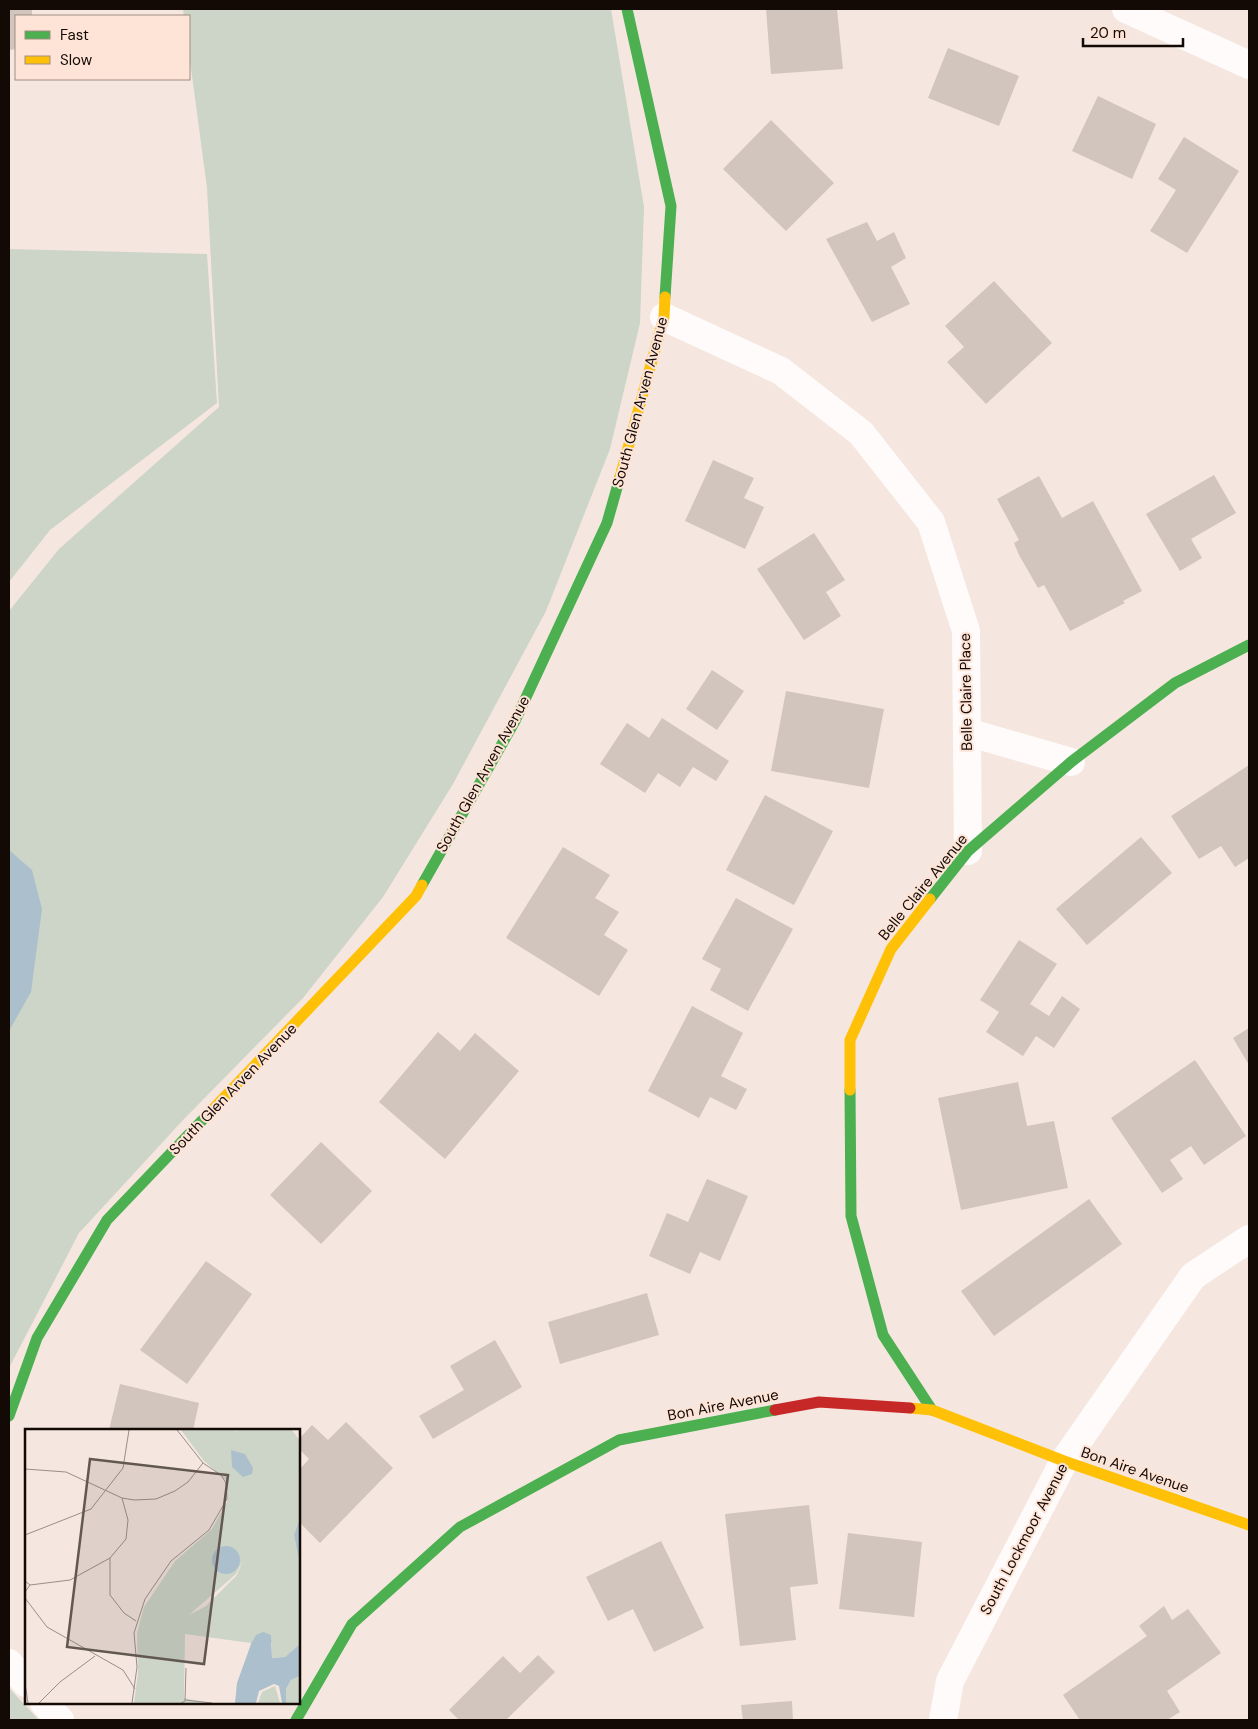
<svg xmlns="http://www.w3.org/2000/svg" width="1258" height="1729" viewBox="0 0 1258 1729" font-family="'DM Sans',sans-serif">
  <style>
    .green { fill: #ccd5c7 }
    .water { fill: #abc0cc }
    .building { fill: #d1c5bd }
    .lines { fill: none; stroke-linecap: round; stroke-linejoin: round }
    .street { stroke: #fefbfa; stroke-width: 28 }
    .fast { stroke: #4caf50; stroke-width: 11 }
    .slow { stroke: #ffc107; stroke-width: 11 }
    .jam { stroke: #c62828; stroke-width: 11 }
    .labels { text-anchor: middle; stroke-width: 4; stroke-linejoin: round; paint-order: stroke }
    .street-label { font-size: 15px; fill: #130905; stroke: #fee4d6 }
    .inset-road { fill: none; stroke: #9b8e88; stroke-width: 1 }
    .view { fill: #625751; fill-opacity: 0.15; stroke: #625751; stroke-width: 2.5 }
    .inset-edge { fill: none; stroke: #130905; stroke-width: 2.5 }
  </style>
  <rect width="100%" height="100%" fill="#f5e7df"/>
  <!-- green -->
  <g class="green">
    <path d="M183,9H611L644,207L640,323L610,449L546,611L453,784L383,897L303,998L184,1119L79,1233L9,1368V611L59,549L219,407L207,188L189,53V16H184Z"/>
    <path d="M9,249L207,254L217,403L50,530L9,582Z"/>
    <path d="M9,1688L39,1720H9Z"/>
  </g>
  <!-- water -->
  <path class="water" d="M9,850L32,870L42,909L31,992L9,1031Z"/>
  <!-- building -->
  <g class="building">
    <path d="M9,9H32V16H16V49L9,50Z"/>
    <path d="M766,9H837L843,69L771,74Z"/>
    <path d="M948,48L1019,76L999,126L928,98Z"/>
    <path d="M1098,96L1156,124L1132,179L1072,151Z"/>
    <path d="M771,120L834,183L786,231L723,169Z"/>
    <path d="M1184,137L1239,171L1187,253L1150,231L1176,190L1158,179Z"/>
    <path d="M867,222L877,241L894,232L906,258L891,267L910,304L872,322L826,239Z"/>
    <path d="M994,281L1052,343L986,404L947,362L964,347L945,326Z"/>
    <path d="M713,460L754,478L744,498L764,507L745,549L685,521Z"/>
    <path d="M1214,475L1236,513L1191,539L1202,558L1180,571L1146,514Z"/>
    <path d="M1039,476L1062,518L1093,501L1142,591L1123,601L1125,603L1070,631L1044,585L1038,588L1019,555L1014,543L1019,540L997,499Z"/>
    <path d="M814,533L845,580L826,592L841,616L804,640L757,569Z"/>
    <path d="M712,670L744,691L717,730L686,709Z"/>
    <path d="M786,691L884,709L869,788L771,771Z"/>
    <path d="M662,718L729,761L716,781L693,767L680,787L658,773L645,793L600,764L627,723L649,738Z"/>
    <path d="M1249,765V858L1235,867L1221,846L1199,859L1171,816Z"/>
    <path d="M765,795L833,831L794,905L726,870Z"/>
    <path d="M1141,837L1172,873L1087,945L1056,909Z"/>
    <path d="M563,847L610,875L595,898L619,912L604,935L628,950L599,996L506,938Z"/>
    <path d="M736,898L793,929L748,1011L710,990L721,969L702,959Z"/>
    <path d="M1019,940L1057,964L1030,1004L1049,1016L1062,996L1080,1009L1054,1048L1036,1036L1023,1056L986,1032L999,1012L980,1000Z"/>
    <path d="M692,1006L743,1033L721,1076L747,1089L736,1110L710,1097L699,1118L648,1091Z"/>
    <path d="M1249,1028V1065L1233,1038Z"/>
    <path d="M438,1032L460,1051L475,1033L519,1071L445,1159L379,1102Z"/>
    <path d="M1195,1060L1246,1136L1204,1165L1191,1146L1170,1160L1183,1179L1162,1193L1111,1118Z"/>
    <path d="M1018,1082L1027,1126L1054,1121L1068,1188L961,1210L938,1098Z"/>
    <path d="M321,1142L372,1191L321,1244L270,1195Z"/>
    <path d="M707,1179L748,1196L720,1261L700,1252L690,1274L649,1256L667,1213L688,1222Z"/>
    <path d="M1089,1199L1122,1244L994,1336L961,1291Z"/>
    <path d="M206,1261L252,1294L187,1384L140,1350Z"/>
    <path d="M647,1293L659,1335L560,1364L548,1322Z"/>
    <path d="M495,1340L522,1387L433,1439L419,1416L464,1390L450,1366Z"/>
    <path d="M120,1384L199,1403L193,1430H109Z"/>
    <path d="M346,1422L393,1468L320,1543L299,1522V1470L309,1459L299,1449V1439L312,1425L328,1440Z"/>
    <path d="M809,1505L818,1584L790,1587L796,1640L740,1646L725,1514Z"/>
    <path d="M848,1533L922,1542L914,1617L839,1609Z"/>
    <path d="M661,1541L704,1628L654,1652L633,1609L608,1621L586,1577Z"/>
    <path d="M1164,1606L1172,1620L1188,1609L1221,1653L1167,1691L1180,1712L1167,1720H1080L1063,1695L1147,1636L1139,1626Z"/>
    <path d="M538,1655L555,1672L506,1720H459L449,1710L503,1656L520,1673Z"/>
    <path d="M792,1701L793,1720H743L741,1705Z"/>
  </g>
  <g class="lines">
    <!-- street -->
    <g class="street">
      <path d="M1126,9L1249,65"/>
      <path d="M664,317L781,371L861,433L931,522L966,631L968,851"/>
      <path d="M967,732L1071,762"/>
      <path d="M9,1663L26,1683"/>
      <path d="M44,1703L60,1720"/>
      <path d="M943,1720L950,1681L1064,1461L1193,1276L1249,1239"/>
    </g>
    <!-- fast -->
    <g class="fast">
      <path d="M627,9L671,206L665,297"/>
      <path d="M422,885L515,721L607,523L620,477"/>
      <path d="M930,899L968,851L1071,762L1175,683L1249,645"/>
      <path d="M850,1090L851,1216L883,1335L932,1410"/>
      <path d="M9,1416L37,1338L107,1220L213,1109"/>
      <path d="M296,1720L352,1624L460,1527L619,1440L775,1410"/>
    </g>
    <!-- slow -->
    <g class="slow">
      <path d="M620,477L664,317L665,297"/>
      <path d="M850,1090V1040L891,949L930,899"/>
      <path d="M213,1109L416,896L422,885"/>
      <path d="M910,1408L932,1410L1064,1461L1249,1525"/>
    </g>
    <!-- jam -->
    <path class="jam" d="M775,1410L819,1402L910,1408"/>
  </g>
  <g class="labels">
    <!-- street labels -->
    <g class="street-label">
      <text transform="translate(640 402) rotate(-75)" y="5">South Glen Arven Avenue</text>
      <text transform="translate(966 692) rotate(-91)" y="5">Belle Claire Place</text>
      <text transform="translate(483 774) rotate(-61)" y="5">South Glen Arven Avenue</text>
      <text transform="translate(923 887) rotate(-51)" y="5">Belle Claire Avenue</text>
      <text transform="translate(233 1089) rotate(-46)" y="5">South Glen Arven Avenue</text>
      <text transform="translate(723 1405) rotate(-11)" y="5">Bon Aire Avenue</text>
      <text transform="translate(1135 1470) rotate(19)" y="5">Bon Aire Avenue</text>
      <text transform="translate(1024 1539) rotate(-62)" y="5">South Lockmoor Avenue</text>
    </g>
  </g>
  <!-- overview -->
  <g transform="translate(25 1429)">
    <rect width="275" height="275" fill="#f5e7df"/>
    <path d="M156,1H210L212,4L211,1H267L275,12V89L269,106L275,137V215L260,228L247,229V214L226,215L224,227L226,214L160,205L159,269L184,274H109L113,244L112,204L119,178L150,132L187,100L202,73V52L179,32ZM218,131L212,146L181,177L164,186L211,145ZM275,247V274H261V260L266,251ZM250,257L255,274H233L237,263Z" fill="#ccd5c7" fill-rule="evenodd"/>
    <path d="M206,21L220,25L228,39L227,45L218,48L207,38ZM275,89V137L269,106ZM187 131a14 14 0 1 1 28 0a14 14 0 1 1-28 0ZM238,203L246,206L247,229L260,228L275,215V247L266,251L261,260V274H257L254,257L249,255L234,262L231,274H210L212,254L226,215L231,206Z" fill="#abc0cc"/>
    <path class="inset-road" d="M0,40L41,43L97,69L109,71L131,70L150,62L163,53L178,34M0,106L66,80L98,39L104,1M85,129V166L99,184L111,192M0,152L5,156L0,163M5,156L45,151L85,129L101,110L103,91L97,69M0,169L22,198L98,241L110,260M0,254L3,274M160,271L187,274M14,274L35,253L70,227M107,274L112,238L109,204L120,170L146,132L184,101L202,70L201,54L196,46L178,34L152,1M156,274L160,272L161,239"/>
    <path class="view" d="M65,30L203,46L179,235L42,218Z"/>
    <rect width="275" height="275" class="inset-edge"/>
  </g>
  <!-- border -->
  <rect width="1258" height="1729" fill="none" stroke="#130905" stroke-width="20"/>
  <!-- legend -->
  <rect x="15" y="15" width="175" height="65" fill="#fee4d6" stroke="#a08c82"/>
  <rect x="25" y="31" width="25" height="8" fill="#4caf50" stroke="#a08c82"/>
  <text x="60" y="40" font-size="15" fill="#130905">Fast</text>
  <rect x="25" y="56" width="25" height="8" fill="#ffc107" stroke="#a08c82"/>
  <text x="60" y="65" font-size="15" fill="#130905">Slow</text>
  <!-- scale -->
  <path d="M1083 38v8h100v-8" fill="none" stroke="#130905" stroke-width="2.5"/>
  <text x="1090" y="38" font-size="15" fill="#130905" stroke="#fee4d6" stroke-width="4" paint-order="stroke">20 m</text>
</svg>
